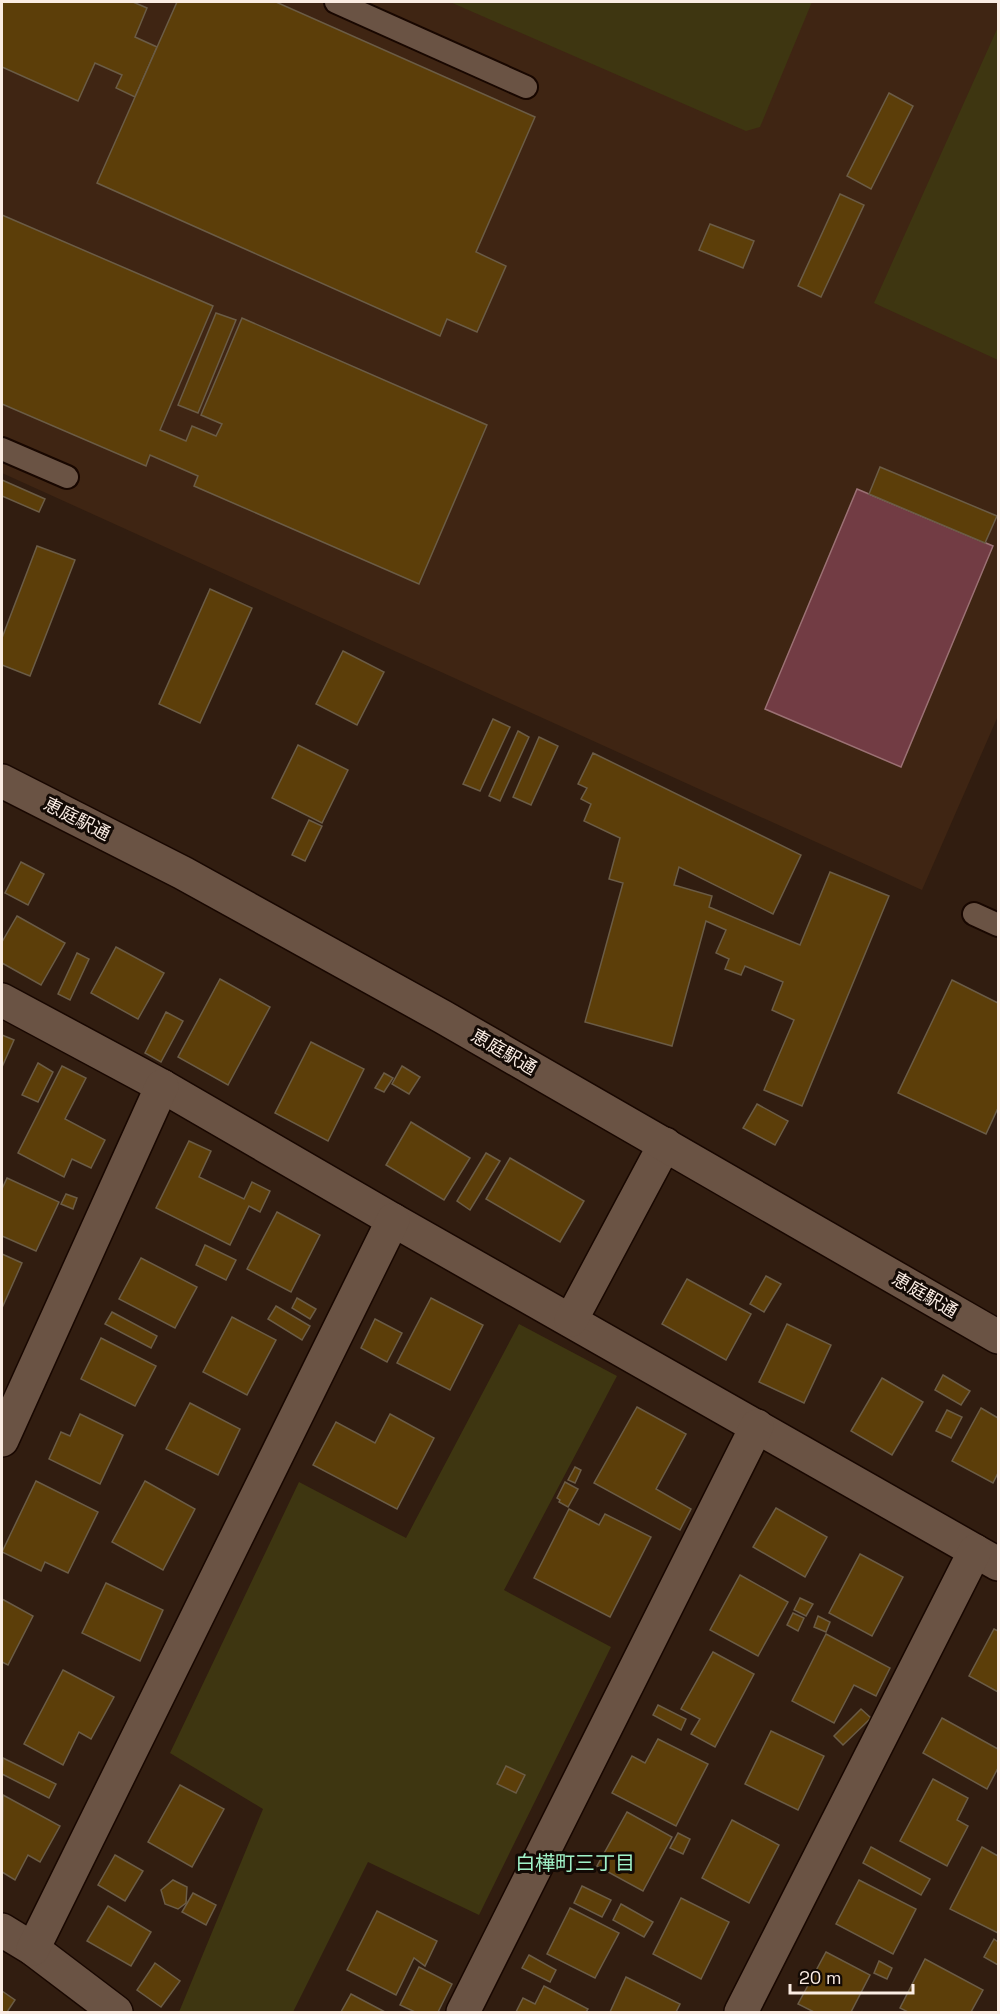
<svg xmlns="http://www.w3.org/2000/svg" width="1000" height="2014" viewBox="0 0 1000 2014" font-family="'Space Grotesk','Noto Sans JP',sans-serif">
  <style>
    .built { fill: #3f2513 }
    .green { fill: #3e3611 }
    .water { fill: #723c44; stroke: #9b7174; stroke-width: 1.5 }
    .building { fill: #5c3e09; stroke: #6b5c46; stroke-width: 1.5 }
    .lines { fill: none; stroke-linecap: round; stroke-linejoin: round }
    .lane-casing { stroke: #180700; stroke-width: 26 }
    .street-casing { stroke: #180700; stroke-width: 36 }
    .secondary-casing { stroke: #180700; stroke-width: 36 }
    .lane { stroke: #6a5344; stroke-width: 22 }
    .street { stroke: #6a5344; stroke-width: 33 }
    .secondary { stroke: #6a5344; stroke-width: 33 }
    .labels { text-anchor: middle; stroke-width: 6; stroke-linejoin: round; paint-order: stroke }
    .street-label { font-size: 18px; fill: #faece3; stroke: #130a05 }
    .neighbourhood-label { font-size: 20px; fill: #a0f2c8; stroke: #130a05 }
  </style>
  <rect width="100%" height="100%" fill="#311d10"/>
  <!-- built -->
  <path class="built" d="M2,2H998V716L922,890L2,473Z"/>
  <!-- green -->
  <g class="green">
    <path d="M450,2H812L760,127L746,131Z"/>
    <path d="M998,27V360L874,303Z"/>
    <path d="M519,1324L617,1376L504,1590L611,1647L479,1915L368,1862L293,2012H179L263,1809L170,1753L299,1482L406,1538Z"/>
  </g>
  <!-- water -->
  <path class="water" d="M857,489L993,546L901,767L765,709Z"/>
  <!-- building -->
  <g class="building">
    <path d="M2,2H133L147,8L135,37L157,47L135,97L116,88L122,75L95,63L78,101L2,67Z"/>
    <path d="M177,2H276L535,117L476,252L506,266L477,332L447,319L440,336L97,183Z"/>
    <path d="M889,93L913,106L871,189L847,176Z"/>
    <path d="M840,194L864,205L821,297L798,286Z"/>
    <path d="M2,215L213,306L160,430L186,441L192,426L216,436L222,424L201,415L242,318L487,425L419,584L194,486L198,476L150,455L146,466L2,404Z"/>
    <path d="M710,224L754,241L743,268L699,250Z"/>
    <path d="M216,313L236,320L198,413L178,405Z"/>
    <path d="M880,467L997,516L985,543L869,494Z"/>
    <path d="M2,480L45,499L39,512L2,496Z"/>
    <path d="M37,546L75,560L30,676L2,665V638Z"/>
    <path d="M210,589L252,608L200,723L159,704Z"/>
    <path d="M343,651L384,672L357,725L316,704Z"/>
    <path d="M493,719L510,727L480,791L463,784Z"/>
    <path d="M518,731L529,737L500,801L489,796Z"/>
    <path d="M539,737L558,746L531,805L513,797Z"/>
    <path d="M298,745L348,770L322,823L272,798Z"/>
    <path d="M593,753L801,855L773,914L679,867L674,885L712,896L709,907L800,945L830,872L889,896L802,1106L764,1090L794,1020L772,1010L783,982L745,966L741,975L725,969L729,959L716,953L726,930L706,921L672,1046L585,1022L623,883L609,879L620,838L584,821L591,804L581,799L587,788L578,784Z"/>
    <path d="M309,820L322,826L305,861L292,855Z"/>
    <path d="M21,862L44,874L28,905L5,893Z"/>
    <path d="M17,916L65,943L41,985L2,963V942Z"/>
    <path d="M116,947L164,973L138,1019L91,993Z"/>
    <path d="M77,953L89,959L70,1000L58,994Z"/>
    <path d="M220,979L270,1007L228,1085L178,1057Z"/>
    <path d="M952,980L998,1003V1108L986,1134L898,1093Z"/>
    <path d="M166,1012L183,1021L161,1062L145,1053Z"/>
    <path d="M2,1035L14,1040L2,1067Z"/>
    <path d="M311,1042L364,1069L328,1141L275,1113Z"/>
    <path d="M38,1063L53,1072L38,1102L22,1095Z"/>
    <path d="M62,1066L86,1078L65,1119L105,1140L91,1168L72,1159L64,1177L18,1153Z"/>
    <path d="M402,1066L420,1077L409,1094L392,1084Z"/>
    <path d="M384,1073L393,1078L384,1092L375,1088Z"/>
    <path d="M757,1104L788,1121L775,1145L743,1128Z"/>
    <path d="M411,1122L470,1158L444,1200L386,1165Z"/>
    <path d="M189,1141L211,1151L199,1177L244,1199L252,1182L270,1191L260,1212L249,1206L230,1245L156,1208Z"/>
    <path d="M486,1153L500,1161L470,1210L457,1201Z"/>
    <path d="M510,1158L584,1201L560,1242L486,1199Z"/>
    <path d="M7,1178L59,1202L36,1251L2,1236V1189Z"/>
    <path d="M66,1194L77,1198L73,1209L61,1204Z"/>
    <path d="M277,1212L320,1235L291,1292L247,1269Z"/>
    <path d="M205,1245L236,1260L226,1280L196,1265Z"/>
    <path d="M2,1254L22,1263L2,1308Z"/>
    <path d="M141,1258L197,1287L175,1328L119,1299Z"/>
    <path d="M766,1276L781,1284L764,1312L750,1304Z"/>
    <path d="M687,1279L751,1314L726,1360L662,1324Z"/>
    <path d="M297,1298L316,1309L310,1319L292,1308Z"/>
    <path d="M431,1298L483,1325L450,1390L397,1363Z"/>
    <path d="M276,1306L310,1326L302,1340L268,1319Z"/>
    <path d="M112,1312L157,1336L151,1348L105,1324Z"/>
    <path d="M232,1317L276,1340L247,1395L203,1372Z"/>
    <path d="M375,1319L402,1333L387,1362L361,1348Z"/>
    <path d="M787,1324L831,1345L804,1403L759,1382Z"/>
    <path d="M101,1338L156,1366L135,1406L81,1379Z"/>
    <path d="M943,1375L970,1391L961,1405L935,1390Z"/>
    <path d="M882,1378L923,1402L892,1455L851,1431Z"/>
    <path d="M190,1403L240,1429L218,1475L166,1449Z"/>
    <path d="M637,1407L686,1434L656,1489L691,1509L680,1530L594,1483Z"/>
    <path d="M981,1408L998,1418V1473L993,1483L952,1461Z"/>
    <path d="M947,1410L962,1417L951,1438L936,1431Z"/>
    <path d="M80,1414L123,1435L100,1484L49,1459L61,1432L70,1436Z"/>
    <path d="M390,1414L434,1438L397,1509L313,1465L336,1422L375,1443Z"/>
    <path d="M575,1467L581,1470L575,1483L568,1480Z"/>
    <path d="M36,1481L98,1512L68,1573L45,1562L41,1571L2,1552Z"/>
    <path d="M145,1481L195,1509L163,1570L112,1542Z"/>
    <path d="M565,1482L578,1489L568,1507L559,1502L560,1500L557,1498Z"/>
    <path d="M776,1508L827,1537L805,1577L753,1547Z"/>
    <path d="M569,1509L599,1525L605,1514L651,1537L610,1617L534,1578Z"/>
    <path d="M860,1554L903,1577L872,1636L829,1613Z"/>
    <path d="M740,1575L788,1602L758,1656L710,1630Z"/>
    <path d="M106,1583L163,1610L140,1661L82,1633Z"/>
    <path d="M800,1598L813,1604L806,1616L794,1610Z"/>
    <path d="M2,1599L33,1616L8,1665L2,1662Z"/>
    <path d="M793,1613L804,1618L798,1631L787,1625Z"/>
    <path d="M818,1616L830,1622L826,1632L814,1627Z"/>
    <path d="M994,1629L998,1631V1692L969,1676Z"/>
    <path d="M826,1634L890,1668L876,1696L854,1685L834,1723L792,1701Z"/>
    <path d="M713,1652L754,1674L715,1747L691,1734L700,1719L681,1709Z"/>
    <path d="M63,1670L114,1697L91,1739L79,1732L63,1765L24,1744Z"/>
    <path d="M658,1705L686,1719L681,1730L653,1715Z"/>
    <path d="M861,1709L871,1718L843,1745L834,1736Z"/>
    <path d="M942,1718L998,1749V1768L987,1789L923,1753Z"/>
    <path d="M771,1731L824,1756L798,1810L745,1784Z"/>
    <path d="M658,1739L708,1764L676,1826L612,1793L632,1756L645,1763Z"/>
    <path d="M3,1758L56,1784L49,1798L2,1774Z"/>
    <path d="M506,1766L525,1775L516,1793L497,1784Z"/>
    <path d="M933,1779L968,1798L957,1820L968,1826L947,1866L900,1841Z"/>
    <path d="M180,1785L224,1809L192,1867L148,1842Z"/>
    <path d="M3,1795L60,1826L40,1862L28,1855L15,1880L2,1872Z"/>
    <path d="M627,1812L672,1837L643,1891L597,1866Z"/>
    <path d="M732,1820L779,1845L749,1903L702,1878Z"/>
    <path d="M678,1833L690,1839L683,1854L670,1848Z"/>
    <path d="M871,1847L930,1879L921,1895L863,1863Z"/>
    <path d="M982,1847L998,1856V1933L950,1909Z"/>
    <path d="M115,1855L143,1871L125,1901L98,1885Z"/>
    <path d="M173,1880L187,1887L186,1903L178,1909L165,1904L161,1890Z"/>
    <path d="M859,1880L916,1909L893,1954L836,1924Z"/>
    <path d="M582,1886L611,1900L602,1917L574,1903Z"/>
    <path d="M193,1893L216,1905L206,1925L182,1912Z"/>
    <path d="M681,1898L729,1922L701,1979L653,1954Z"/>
    <path d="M621,1904L653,1922L644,1937L613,1920Z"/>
    <path d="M108,1906L151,1932L131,1966L87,1941Z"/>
    <path d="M570,1908L619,1933L595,1978L547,1954Z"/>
    <path d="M377,1911L437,1941L425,1966L414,1958L396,1995L347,1970Z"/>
    <path d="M994,1939L998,1942V1965L984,1957Z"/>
    <path d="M826,1952L870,1975L851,2012H814L798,2004Z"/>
    <path d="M529,1955L556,1970L550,1982L522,1968Z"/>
    <path d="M925,1959L983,1990L971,2012H908L900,2008Z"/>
    <path d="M879,1961L892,1968L887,1979L874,1973Z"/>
    <path d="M155,1963L180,1981L161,2007L137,1990Z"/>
    <path d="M419,1967L452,1984L438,2012H415L400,2005Z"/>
    <path d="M626,1977L680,2004L676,2012H610Z"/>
    <path d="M544,1986L588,2009L586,2012H516L523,1998L535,2004Z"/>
    <path d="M2,1991L15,2000L7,2012H2Z"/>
    <path d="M351,1994L385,2012H341Z"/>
  </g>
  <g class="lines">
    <defs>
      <g id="lane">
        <path d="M336,2L526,87"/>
        <path d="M2,449L67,477"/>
        <path d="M974,914L998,925"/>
      </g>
      <g id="street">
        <path d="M2,1000L162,1086L393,1220L998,1564"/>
        <path d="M571,1320L665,1144"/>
        <path d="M2,1440L162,1086"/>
        <path d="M2,1930L33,1949L116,2012"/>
        <path d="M33,1949L393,1220"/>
        <path d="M463,2012L757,1426"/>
        <path d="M741,2012L975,1551"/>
      </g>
      <path id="secondary" d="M2,781L183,873L443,1017L998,1337"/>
    </defs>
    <!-- lane casing -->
    <use href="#lane" class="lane-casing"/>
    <!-- street casing -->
    <use href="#street" class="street-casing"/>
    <!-- secondary casing -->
    <use href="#secondary" class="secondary-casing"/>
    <!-- lane -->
    <use href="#lane" class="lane"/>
    <!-- street -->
    <use href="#street" class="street"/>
    <!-- secondary -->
    <use href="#secondary" class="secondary"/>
  </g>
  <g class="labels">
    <!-- street labels -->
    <g class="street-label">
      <text transform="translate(77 819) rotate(27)" y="6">恵庭駅通</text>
      <text transform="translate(504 1052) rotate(30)" y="6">恵庭駅通</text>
      <text transform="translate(925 1295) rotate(30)" y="6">恵庭駅通</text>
    </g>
    <!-- neighbourhood labels -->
    <g class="neighbourhood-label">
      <text x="575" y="1870">白樺町三丁目</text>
    </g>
  </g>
  <!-- border -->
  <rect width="1000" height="2014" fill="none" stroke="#faece3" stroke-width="6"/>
  <!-- scale -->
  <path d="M790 1984v9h123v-9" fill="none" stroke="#faece3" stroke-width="3"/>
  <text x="799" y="1984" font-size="18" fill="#faece3" stroke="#130a05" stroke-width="4.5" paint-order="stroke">20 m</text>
</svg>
